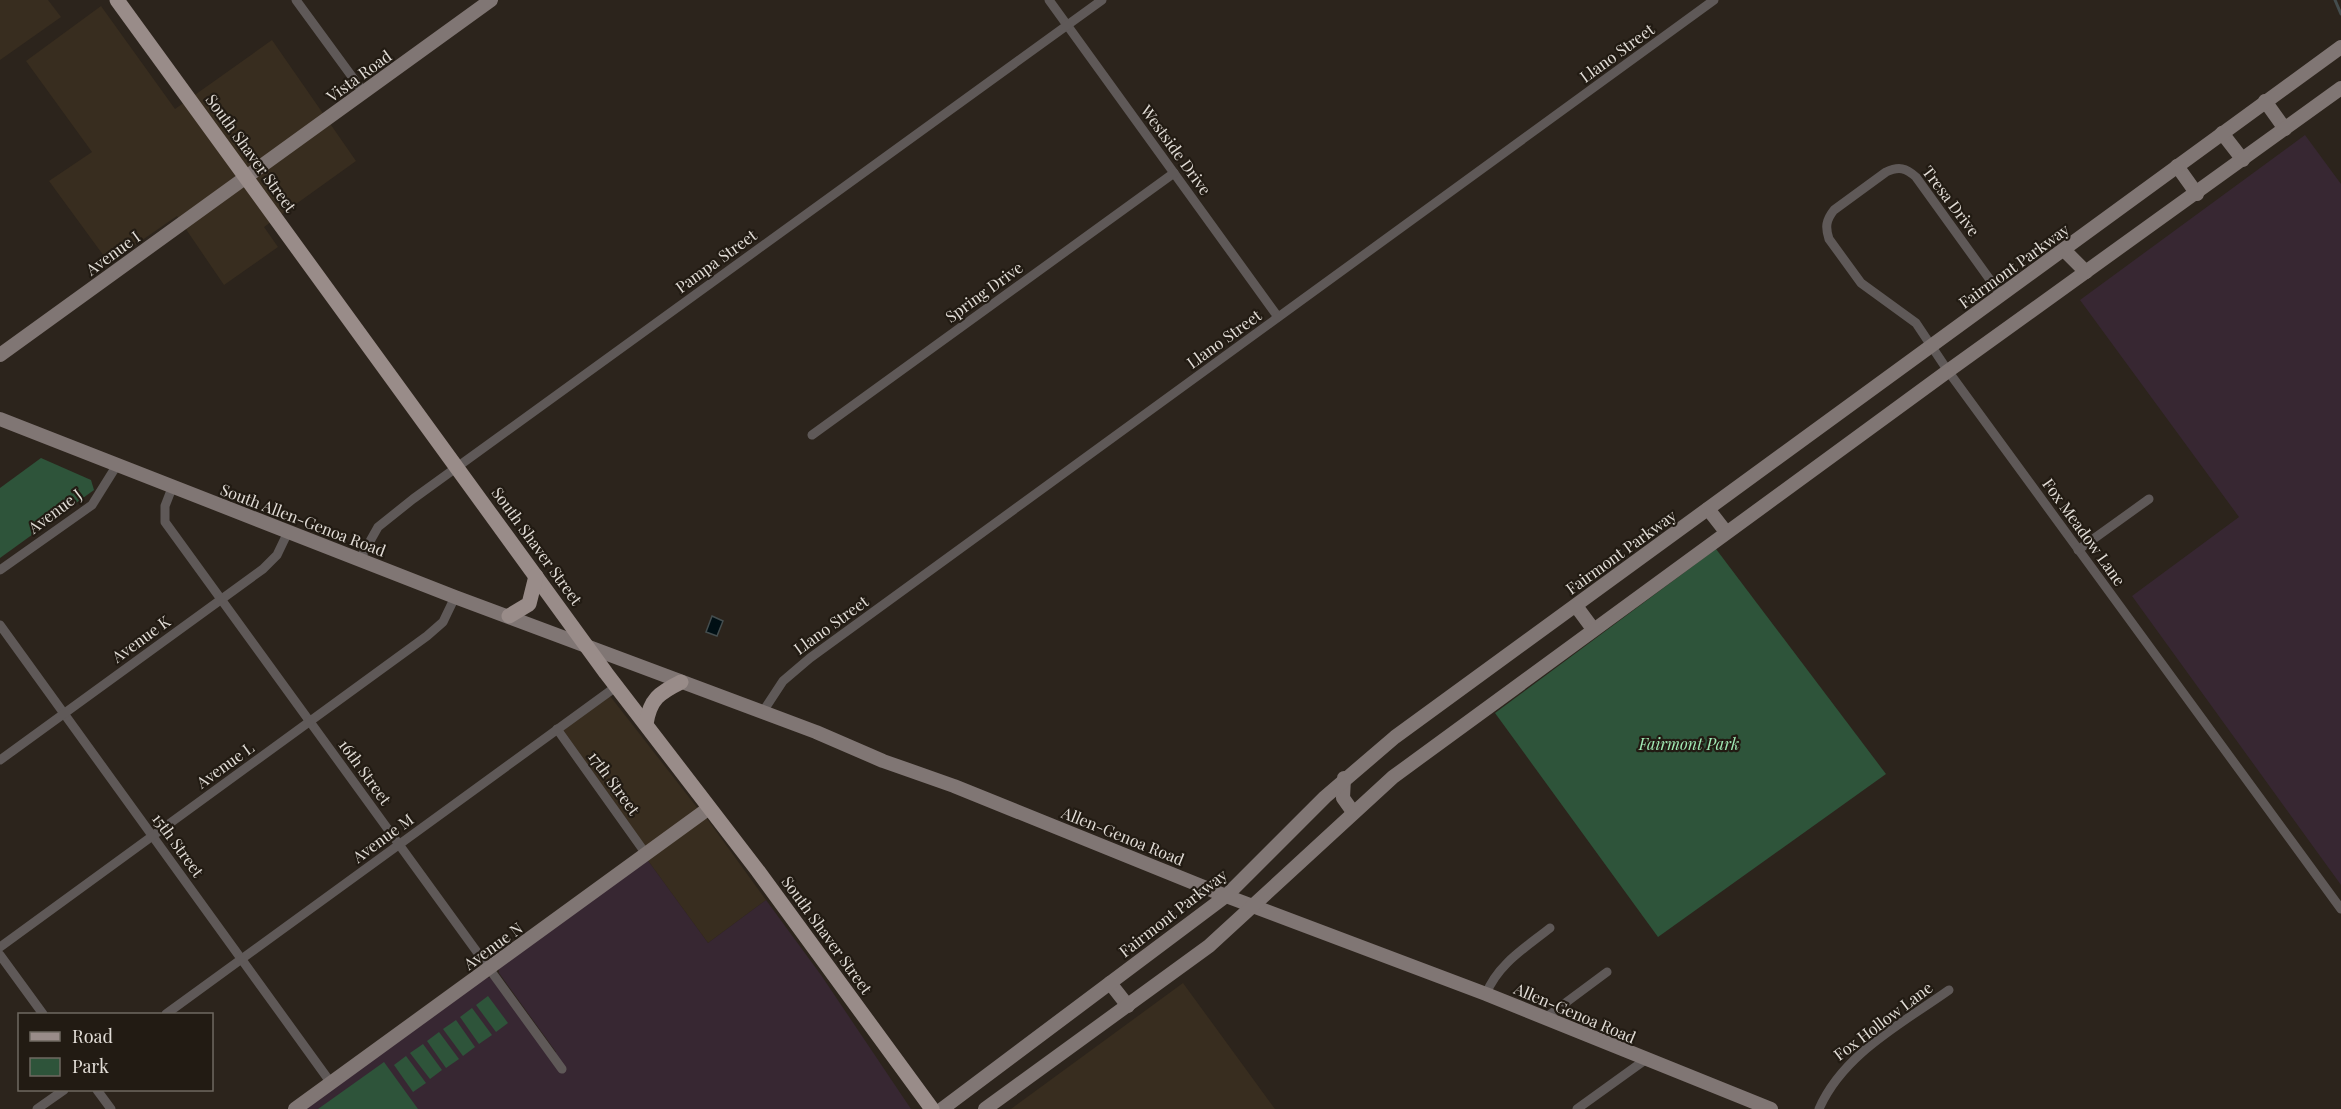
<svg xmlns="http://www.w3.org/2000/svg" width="2341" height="1109" viewBox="0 0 2341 1109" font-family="'Playfair Display',serif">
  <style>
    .built { fill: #382d1f }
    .industrial { fill: #372732 }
    .green { fill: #2e543a }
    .water { fill: #000f14; stroke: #444d4e; stroke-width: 1.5 }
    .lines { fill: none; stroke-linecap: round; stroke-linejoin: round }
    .stream { stroke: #444d4e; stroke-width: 3 }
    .street { stroke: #5f5958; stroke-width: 9 }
    .secondary { stroke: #807674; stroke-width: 14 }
    .primary { stroke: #998c89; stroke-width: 15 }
    .labels { text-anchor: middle; stroke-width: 4.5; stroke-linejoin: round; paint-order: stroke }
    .street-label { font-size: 16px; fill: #e2ddd7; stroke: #221b13 }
    .park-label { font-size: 16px; font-style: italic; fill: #a1ebb5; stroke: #221b13 }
  </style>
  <rect width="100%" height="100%" fill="#2c241c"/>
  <!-- built -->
  <g class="built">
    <path d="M0,0H48L61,17L0,60Z"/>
    <path d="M101,6L175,109L272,40L356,161L264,227L278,247L224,285L177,216L109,263L49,181L92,152L26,61Z"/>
    <path d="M610,696L699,810L647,849L563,730Z"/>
    <path d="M705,816L766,900L708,943L646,858Z"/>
    <path d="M1183,983L1275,1109H1011Z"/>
  </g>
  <!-- industrial -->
  <g class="industrial">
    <path d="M2305,135L2341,184V885L2132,596L2239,517L2080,300Z"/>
    <path d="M646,858L708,943L766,900L821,975L911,1109H303L486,977L491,978L550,1057L556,1052L499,973V967Z"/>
  </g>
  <!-- green -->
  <g class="green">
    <path d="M41,458L91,480L94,490L0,558V488Z"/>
    <path d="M1716,549L1886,774L1658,937L1495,713Z"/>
    <path d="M488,996L508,1023L496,1032L476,1005Z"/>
    <path d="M472,1008L492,1035L479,1044L460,1017Z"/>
    <path d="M456,1020L475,1047L463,1056L443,1029Z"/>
    <path d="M439,1032L459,1059L446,1068L427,1041Z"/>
    <path d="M423,1044L442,1070L430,1079L410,1053Z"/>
    <path d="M406,1056L426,1083L413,1092L394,1065Z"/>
    <path d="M384,1062L418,1109H318Z"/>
  </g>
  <!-- water -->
  <path class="water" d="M712,616L723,621L717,636L706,632Z"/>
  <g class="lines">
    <!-- stream -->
    <path class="stream" d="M2335,0L2341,14"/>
    <!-- street -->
    <g class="street">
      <path d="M296,0L364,93"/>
      <path d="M1049,0L1278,317"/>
      <path d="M2001,295L1916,177C1906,168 1899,166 1886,172L1834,210C1826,220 1825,227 1829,239L1861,283L1916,323L1948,371L2341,909"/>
      <path d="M812,435L1174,173"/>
      <path d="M172,488L165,506V522L562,1069"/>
      <path d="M2078,550L2149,499"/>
      <path d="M360,559L378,527L413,499L1102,0"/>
      <path d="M0,570L92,505L117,465"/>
      <path d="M0,625L331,1083"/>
      <path d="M762,713L783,681L810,658L1714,0"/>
      <path d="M557,729L646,854"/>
      <path d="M0,760L263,569L277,555L288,532"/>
      <path d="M0,947L427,636L443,622L455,597"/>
      <path d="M0,955L43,1014"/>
      <path d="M1486,994C1498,964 1525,948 1550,928"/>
      <path d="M166,1014L617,686"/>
      <path d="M1545,1018L1607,972"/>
      <path d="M97,1090L111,1109"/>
      <path d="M37,1109L64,1090"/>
      <path d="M1577,1109L1645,1060"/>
      <path d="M1819,1109C1843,1054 1901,1024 1949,990"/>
    </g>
    <!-- secondary -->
    <g class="secondary">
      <path d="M2265,101L2285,129"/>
      <path d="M2222,133L2243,160"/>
      <path d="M2177,166L2197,194"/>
      <path d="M2064,250L2086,272"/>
      <path d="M0,355L491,0"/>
      <path d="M0,419L455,597L816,732L883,761L954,786L1226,896L1486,994L1771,1109"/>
      <path d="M1708,509L1726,532"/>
      <path d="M1576,606L1593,629"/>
      <path d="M1344,778L1343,798L1353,812"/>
      <path d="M1110,983L1128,1006"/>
      <path d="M295,1109L709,808"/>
      <path d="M942,1109L1226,896L1325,797L1395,737L2341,47"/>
      <path d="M985,1109L1209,946L1393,777L1948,371L2341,88"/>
    </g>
    <!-- primary -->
    <g class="primary">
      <path d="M117,0L606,673L758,871L932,1109"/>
      <path d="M509,616L529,604L536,576"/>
      <path d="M646,724C650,699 659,693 681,682"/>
    </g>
  </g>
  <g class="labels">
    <!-- street labels -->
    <g class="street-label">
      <text transform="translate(1617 53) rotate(-36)" y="6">Llano Street</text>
      <text transform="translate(359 76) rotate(-36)" y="6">Vista Road</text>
      <text transform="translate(1176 150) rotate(54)" y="6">Westside Drive</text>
      <text transform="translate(251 153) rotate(54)" y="6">South Shaver Street</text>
      <text transform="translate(1951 201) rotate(53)" y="6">Tresa Drive</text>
      <text transform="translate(113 253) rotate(-36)" y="6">Avenue I</text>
      <text transform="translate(716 261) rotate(-36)" y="6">Pampa Street</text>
      <text transform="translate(2014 266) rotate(-36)" y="6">Fairmont Parkway</text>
      <text transform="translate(984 292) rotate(-36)" y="6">Spring Drive</text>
      <text transform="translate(1224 339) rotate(-36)" y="6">Llano Street</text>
      <text transform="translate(55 511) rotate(-37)" y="6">Avenue J</text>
      <text transform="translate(303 520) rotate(21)" y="6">South Allen-Genoa Road</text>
      <text transform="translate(2084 532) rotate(54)" y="6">Fox Meadow Lane</text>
      <text transform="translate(537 546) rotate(54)" y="6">South Shaver Street</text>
      <text transform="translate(1621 552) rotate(-36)" y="6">Fairmont Parkway</text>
      <text transform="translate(831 625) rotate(-36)" y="6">Llano Street</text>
      <text transform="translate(141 639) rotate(-36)" y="6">Avenue K</text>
      <text transform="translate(225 765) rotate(-36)" y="6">Avenue L</text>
      <text transform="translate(365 772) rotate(54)" y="6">16th Street</text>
      <text transform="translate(614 783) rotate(54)" y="6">17th Street</text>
      <text transform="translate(1123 836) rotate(22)" y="6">Allen-Genoa Road</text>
      <text transform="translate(383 838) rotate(-36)" y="6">Avenue M</text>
      <text transform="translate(178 845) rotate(54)" y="6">15th Street</text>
      <text transform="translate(1173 913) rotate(-38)" y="6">Fairmont Parkway</text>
      <text transform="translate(827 935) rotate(54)" y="6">South Shaver Street</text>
      <text transform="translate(493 946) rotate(-36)" y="6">Avenue N</text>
      <text transform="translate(1575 1013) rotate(23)" y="6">Allen-Genoa Road</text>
      <text transform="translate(1883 1021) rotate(-37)" y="6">Fox Hollow Lane</text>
    </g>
    <!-- park labels -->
    <g class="park-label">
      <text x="1689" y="750">Fairmont Park</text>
    </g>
  </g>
  <!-- legend -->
  <rect x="18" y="1013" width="195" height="78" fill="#221b13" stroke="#6f6961" stroke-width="1.5"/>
  <rect x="30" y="1032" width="30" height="9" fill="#998c89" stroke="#6f6961" stroke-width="1.5"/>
  <text x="72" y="1043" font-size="18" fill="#e2ddd7">Road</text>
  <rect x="30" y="1058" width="30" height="18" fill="#2e543a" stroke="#6f6961" stroke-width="1.5"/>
  <text x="72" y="1073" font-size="18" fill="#e2ddd7">Park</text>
</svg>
